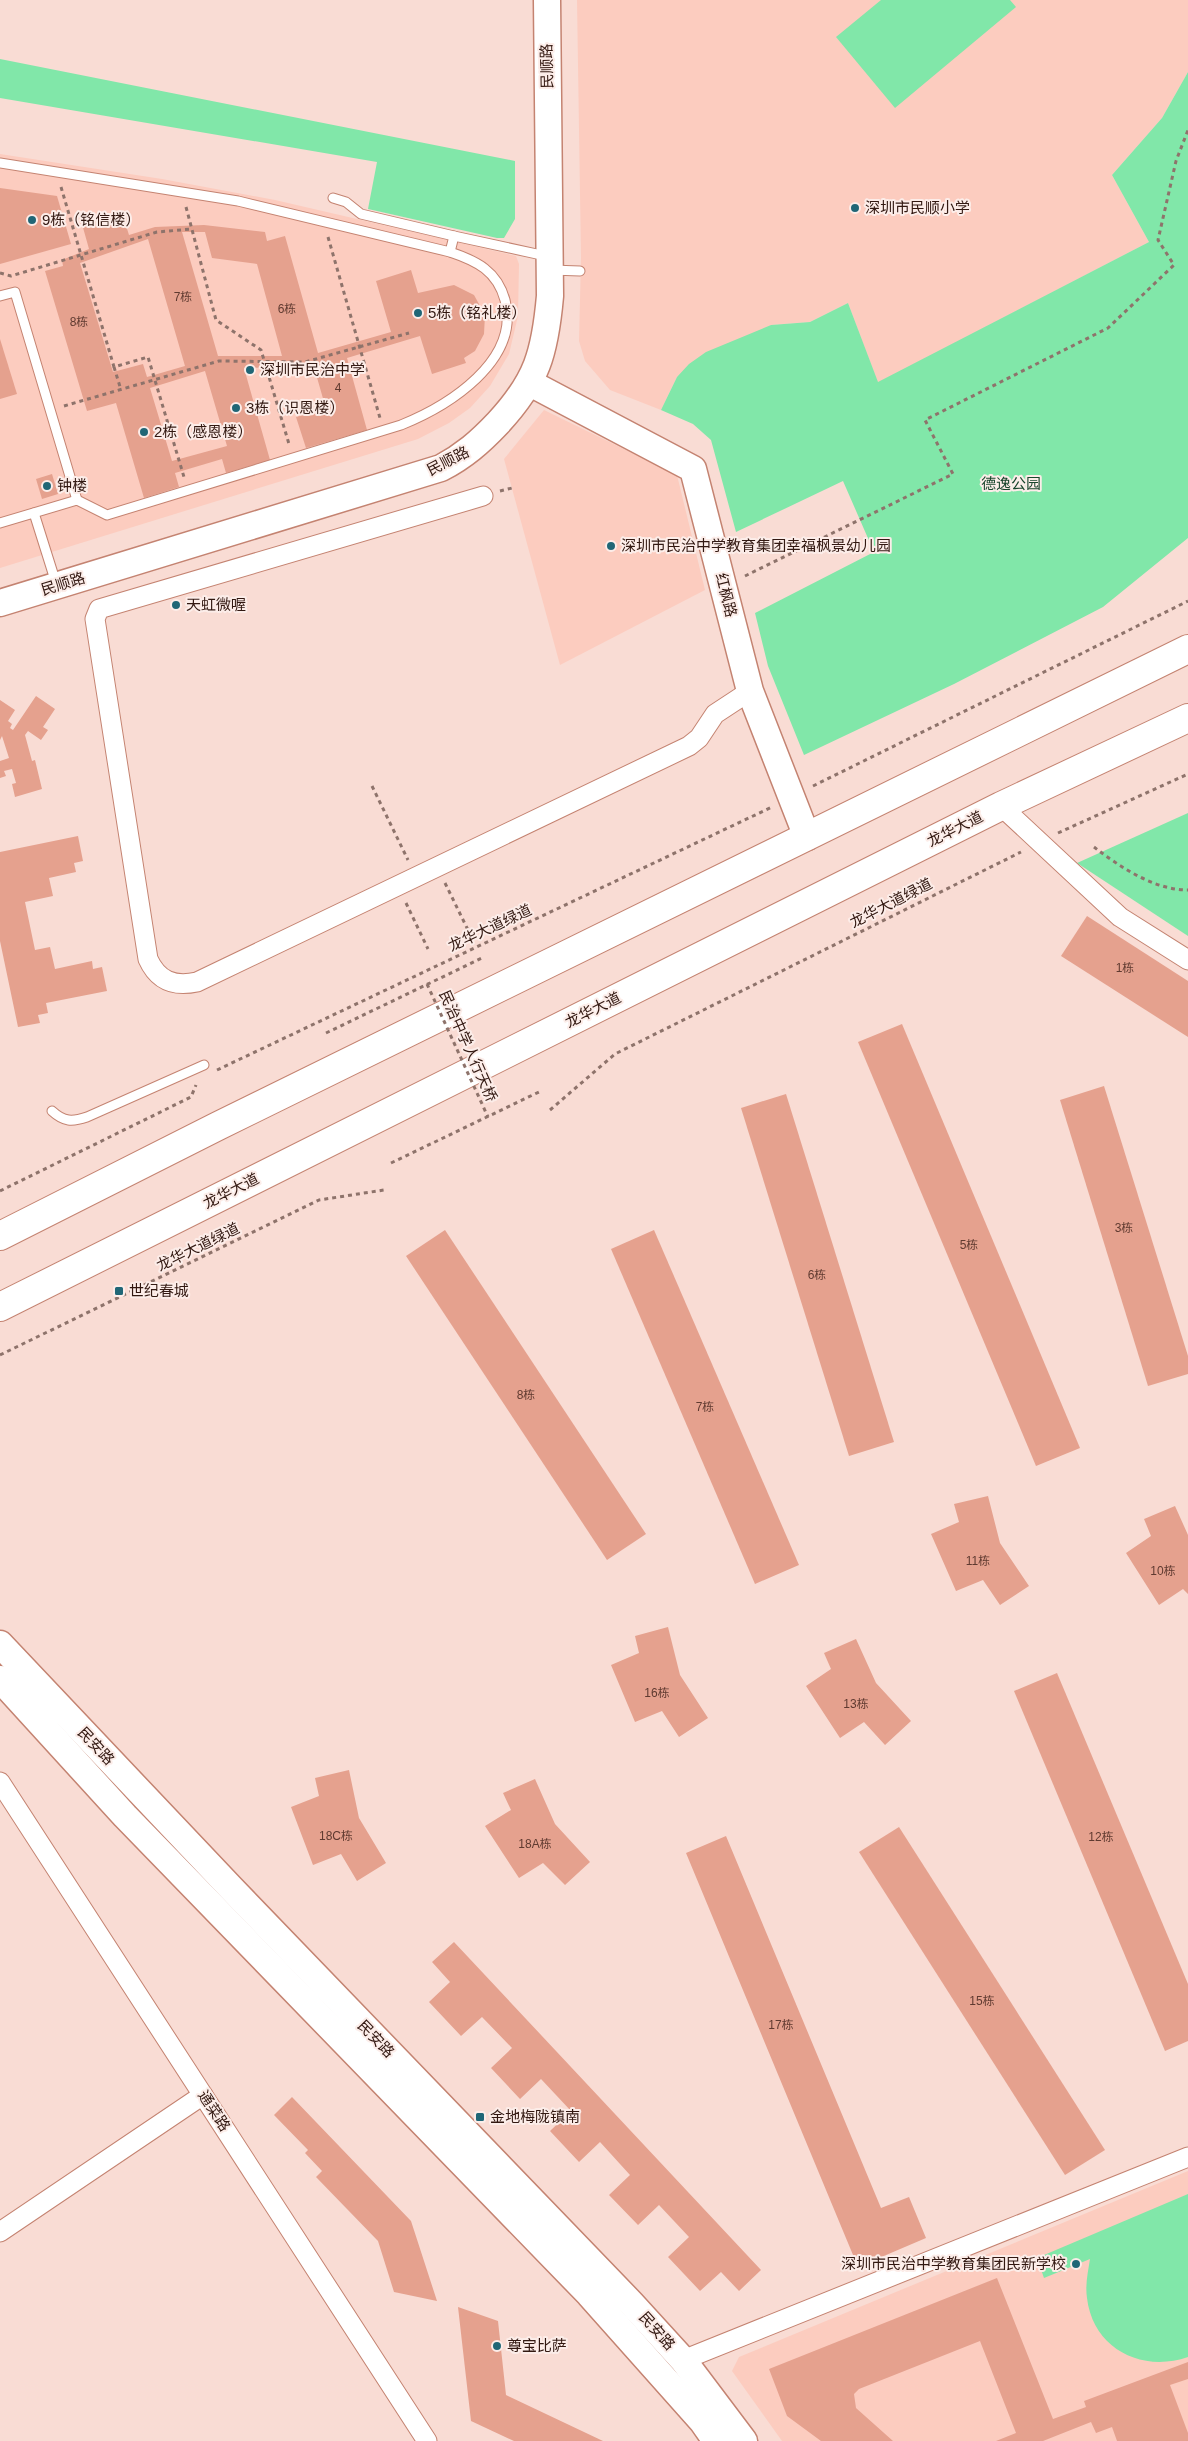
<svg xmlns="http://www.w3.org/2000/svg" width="1188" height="2441" viewBox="0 0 1188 2441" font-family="Arial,'Noto Sans SC',sans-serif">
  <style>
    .built { fill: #fcccbf }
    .green { fill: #81e7a9 }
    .building { fill: #e5a18e; fill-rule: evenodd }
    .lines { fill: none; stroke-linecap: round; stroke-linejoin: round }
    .lane-casing { stroke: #c48371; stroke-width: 11 }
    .street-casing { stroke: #c48371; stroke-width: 21 }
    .secondary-casing { stroke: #c48371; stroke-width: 29 }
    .primary-casing { stroke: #c48371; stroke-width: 30 }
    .path { stroke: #8e736b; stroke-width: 3; stroke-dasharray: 4 4; stroke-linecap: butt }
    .lane { stroke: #fff; stroke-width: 9 }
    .street { stroke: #fff; stroke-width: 19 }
    .secondary { stroke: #fff; stroke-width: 26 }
    .primary { stroke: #fff; stroke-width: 28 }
    .path-bridge { stroke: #8e736b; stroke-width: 3; stroke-dasharray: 4 4; stroke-linecap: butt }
    .poi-dot { fill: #206676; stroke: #fcede9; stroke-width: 2 }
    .labels { text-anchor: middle; stroke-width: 4; stroke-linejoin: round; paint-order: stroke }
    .number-label { font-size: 12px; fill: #5f3a30 }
    .street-label { font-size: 15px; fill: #321811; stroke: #fcede9 }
    .poi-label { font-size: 15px; fill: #321811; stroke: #fcede9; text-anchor: start }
    .park-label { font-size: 15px; fill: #18452c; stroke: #fcede9 }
  </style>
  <rect width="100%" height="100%" fill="#f9dcd4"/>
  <!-- built -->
  <g class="built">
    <path d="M577,0H1188V72L1162,118L1112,175L1149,242L878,383L848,303L810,322L771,325L677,377L661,410L610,390L585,361L579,341L581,258Z"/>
    <path d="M0,154L162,179L275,200L516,256L519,264L518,316L509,354L490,386L470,408L449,423L418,439L0,568Z"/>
    <path d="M544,410L677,475L705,590L560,665L504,459Z"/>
    <path d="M1188,2171V2441H782L732,2371L739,2357Z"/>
  </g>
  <!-- green -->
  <g class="green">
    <path d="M881,0H1010L1016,7L895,108L836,37Z"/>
    <path d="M0,59L515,161V219L504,238H497L368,209L377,162L0,98Z"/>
    <path d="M1188,72V538L1103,607L954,684L804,755L768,666L755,613L874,552L843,481L736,532L711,440L693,424L661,410L677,377L689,364L706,352L771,325L810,322L848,303L878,382L1149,242L1112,175L1162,118Z"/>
    <path d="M1188,813V936L1077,863Z"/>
    <path d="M1188,2194V2357C1142,2373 1093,2349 1087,2298C1085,2284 1088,2272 1090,2259L1044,2278L1037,2258Z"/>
  </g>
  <!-- building -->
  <g class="building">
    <path d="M0,188L57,196L71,244L0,264Z"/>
    <path d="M122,213L129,235L155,227L204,225L265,232L267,241L285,236L318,353L391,332L376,281L411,270L418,293L454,285L474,295L485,315L484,334L475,351L464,358L466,363L432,374L420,336L347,358L367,430L306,448L296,417L326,409L314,367L244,368L270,460L226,473L222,459L175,473L179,487L144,498L116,403L87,411L45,271L63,266L62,260L89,249L82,224ZM182,232H205L212,258L257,264L282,356H218ZM148,239L185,366L147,377L143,364L113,372L80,263ZM205,371L227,446L172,461L150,388Z"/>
    <path d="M0,339L17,394L0,399Z"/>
    <path d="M52,474L58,494L42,499L36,479Z"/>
    <path d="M36,696L55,709L43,727L48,730L41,740L28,731L25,735L32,761L35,760L42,789L15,797L12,784L16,783L12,769L4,771L6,776L0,778V761L9,758L2,736L0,740V700L15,710L8,721L12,724L10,728L13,730Z"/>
    <path d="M78,836L83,861L74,863L76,872L49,878L53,896L25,902L35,950L50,947L55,969L92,961L93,969L102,967L107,991L46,1003L48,1013L38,1015L40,1023L18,1027L0,941V852Z"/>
    <path d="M1087,916L1188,981V1037L1061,956Z"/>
    <path d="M902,1024L1080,1448L1036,1466L858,1042Z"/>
    <path d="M1104,1086L1188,1356V1374L1148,1386L1060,1100Z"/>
    <path d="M786,1094L894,1442L849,1456L741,1108Z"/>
    <path d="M445,1230L646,1534L607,1560L406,1256Z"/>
    <path d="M654,1230L799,1565L755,1584L611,1249Z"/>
    <path d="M988,1496L1000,1543L1029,1586L1000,1605L983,1580L956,1591L931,1534L959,1522L954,1504Z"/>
    <path d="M1175,1506L1188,1535V1594L1183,1589L1159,1605L1126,1553L1151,1536L1144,1519Z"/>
    <path d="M668,1627L680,1675L708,1718L679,1737L662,1711L635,1722L611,1665L639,1653L635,1636Z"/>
    <path d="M856,1639L876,1683L911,1721L885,1745L864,1722L840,1738L806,1686L831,1669L824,1653Z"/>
    <path d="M1057,1673L1188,1984V2041L1165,2051L1014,1691Z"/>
    <path d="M349,1770L359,1818L386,1863L357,1881L341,1854L313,1865L291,1807L319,1796L315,1778Z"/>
    <path d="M535,1779L555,1824L590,1862L565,1885L543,1863L519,1878L485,1826L511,1810L503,1793Z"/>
    <path d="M899,1827L1105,2150L1065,2175L859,1852Z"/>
    <path d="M726,1836L881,2208L909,2197L926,2238L858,2267L686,1853Z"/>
    <path d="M454,1942L761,2270L739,2291L721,2272L700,2291L668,2257L689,2237L659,2205L638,2225L609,2195L630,2175L600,2142L579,2162L550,2131L571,2111L541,2079L520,2099L491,2068L512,2048L482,2017L461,2036L429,2002L450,1982L432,1962Z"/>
    <path d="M292,2097L411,2221L437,2301L394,2292L378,2241L316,2177L322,2171L305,2153L308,2150L274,2115Z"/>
    <path d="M997,2278L1053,2419L1086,2407L1084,2401L1188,2362V2379L1170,2385L1188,2433V2441H1117L1112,2427L1096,2433L1091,2422L1043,2441H996L1016,2433L980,2341L859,2389L854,2394L856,2408L893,2441H821L787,2416L769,2369Z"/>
    <path d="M458,2307L498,2321L506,2395L603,2441H514L471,2421Z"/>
  </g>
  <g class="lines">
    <defs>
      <g id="lane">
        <path d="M0,163L238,201L450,252C477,261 497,271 505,300C521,361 448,406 401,425L107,515L77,500L0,523"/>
        <path d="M333,198L346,202L361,214L454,236L450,252"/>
        <path d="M454,236L546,256"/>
        <path d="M551,270L580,271"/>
        <path d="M0,296L15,292L77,500"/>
        <path d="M34,513L56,583"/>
        <path d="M52,1111C64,1122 72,1122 87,1117L204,1065"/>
      </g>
      <g id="street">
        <path d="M483,496L99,609L95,619L148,959C158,981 174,987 197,982L689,746L699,738L715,714L750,691"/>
        <path d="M1001,806L1120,917L1188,960"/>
        <path d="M0,1782L427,2441"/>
        <path d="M0,2232L203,2095"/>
        <path d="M683,2360L1188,2157"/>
      </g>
      <g id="secondary">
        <path d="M530,383L693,469L750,691L807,837"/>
        <path d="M0,603L441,468C464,456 480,442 498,423C537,381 545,353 550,296L547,0"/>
        <path d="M0,1644L230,1887L631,2303L683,2360L744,2441"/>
        <path d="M0,1679L125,1816L589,2294L702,2421L716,2441"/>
      </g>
      <g id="primary">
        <path d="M0,1236L218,1126L1188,649"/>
        <path d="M0,1307L1001,806L1188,718"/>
      </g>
    </defs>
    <!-- lane casing -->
    <use href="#lane" class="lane-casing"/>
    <!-- street casing -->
    <use href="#street" class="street-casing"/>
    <!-- secondary casing -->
    <use href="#secondary" class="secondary-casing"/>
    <!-- primary casing -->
    <use href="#primary" class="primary-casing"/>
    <!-- path -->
    <g class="path">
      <path d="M61,187L114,367L148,357L184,477"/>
      <path d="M186,207L216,320L261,350L289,444"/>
      <path d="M328,237L380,418"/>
      <path d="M0,273L11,276L157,232L192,229"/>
      <path d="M114,367L121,390"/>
      <path d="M64,406L219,361L305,362L409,333"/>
      <path d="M500,491L512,488"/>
      <path d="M745,576L953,474L925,420L1108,328L1174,265L1158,240L1176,161L1188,130"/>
      <path d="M372,786L408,860"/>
      <path d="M813,786L1188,601"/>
      <path d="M1058,833L1188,774"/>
      <path d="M1094,847C1120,867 1154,890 1188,890"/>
      <path d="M445,883L468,930"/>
      <path d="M406,903L428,949"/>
      <path d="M326,1033L482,958"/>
      <path d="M217,1070L772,807"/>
      <path d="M550,1110L615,1054L1021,852"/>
      <path d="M391,1163L541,1091"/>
      <path d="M0,1191L191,1097L196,1085"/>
      <path d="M0,1355L319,1200L384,1190"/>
    </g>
    <!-- lane -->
    <use href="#lane" class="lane"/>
    <!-- street -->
    <use href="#street" class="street"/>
    <!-- secondary -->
    <use href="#secondary" class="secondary"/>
    <!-- primary -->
    <use href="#primary" class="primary"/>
    <!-- path-bridge -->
    <path class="path-bridge" d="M427,984L488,1117"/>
  </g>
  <!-- markers -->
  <g class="poi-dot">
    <circle cx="855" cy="208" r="5"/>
    <circle cx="32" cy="220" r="5"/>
    <circle cx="418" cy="313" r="5"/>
    <circle cx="250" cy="370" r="5"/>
    <circle cx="236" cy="408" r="5"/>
    <circle cx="144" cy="432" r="5"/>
    <circle cx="47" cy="486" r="5"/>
    <circle cx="611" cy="546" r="5"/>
    <circle cx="176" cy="605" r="5"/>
    <rect x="114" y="1286" width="10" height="10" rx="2.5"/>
    <rect x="475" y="2112" width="10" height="10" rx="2.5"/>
    <circle cx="1076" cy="2264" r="5"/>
    <circle cx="497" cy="2346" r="5"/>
  </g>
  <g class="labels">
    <!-- number labels -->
    <g class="number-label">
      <text x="183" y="301">7栋</text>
      <text x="287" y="313">6栋</text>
      <text x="79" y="326">8栋</text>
      <text x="338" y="392">4</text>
      <text x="1125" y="972">1栋</text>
      <text x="1124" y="1232">3栋</text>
      <text x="969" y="1249">5栋</text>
      <text x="817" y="1279">6栋</text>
      <text x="526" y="1399">8栋</text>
      <text x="705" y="1411">7栋</text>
      <text x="978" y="1565">11栋</text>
      <text x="1163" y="1575">10栋</text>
      <text x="657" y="1697">16栋</text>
      <text x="856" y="1708">13栋</text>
      <text x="336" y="1840">18C栋</text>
      <text x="1101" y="1841">12栋</text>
      <text x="535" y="1848">18A栋</text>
      <text x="982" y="2005">15栋</text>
      <text x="781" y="2029">17栋</text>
    </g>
    <!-- street labels -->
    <g class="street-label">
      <text transform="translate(547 66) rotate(-91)" y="5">民顺路</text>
      <text transform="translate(448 461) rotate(-27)" y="5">民顺路</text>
      <text transform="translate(63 584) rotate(-17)" y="5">民顺路</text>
      <text transform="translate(726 595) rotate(76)" y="5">红枫路</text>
      <text transform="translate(955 829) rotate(-27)" y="5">龙华大道</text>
      <text transform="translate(891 903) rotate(-27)" y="5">龙华大道绿道</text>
      <text transform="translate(490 928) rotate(-25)" y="5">龙华大道绿道</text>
      <text transform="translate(593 1010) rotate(-27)" y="5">龙华大道</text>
      <text transform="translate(468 1046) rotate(66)" y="5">民治中学人行天桥</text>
      <text transform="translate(231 1191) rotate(-27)" y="5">龙华大道</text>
      <text transform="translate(198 1247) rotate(-26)" y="5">龙华大道绿道</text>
      <text transform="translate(96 1746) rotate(47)" y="5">民安路</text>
      <text transform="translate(376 2039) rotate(46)" y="5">民安路</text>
      <text transform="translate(214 2111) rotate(57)" y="5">通菜路</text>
      <text transform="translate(657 2331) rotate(48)" y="5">民安路</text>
    </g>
    <!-- poi labels -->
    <g class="poi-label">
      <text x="865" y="213">深圳市民顺小学</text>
      <text x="42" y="225">9栋（铭信楼）</text>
      <text x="428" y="318">5栋（铭礼楼）</text>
      <text x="260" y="375">深圳市民治中学</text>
      <text x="246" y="413">3栋（识恩楼）</text>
      <text x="154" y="437">2栋（感恩楼）</text>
      <text x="57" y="491">钟楼</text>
      <text x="621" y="551">深圳市民治中学教育集团幸福枫景幼儿园</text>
      <text x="186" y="610">天虹微喔</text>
      <text x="129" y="1296">世纪春城</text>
      <text x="490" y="2122">金地梅陇镇南</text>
      <text x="1066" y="2269" text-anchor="end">深圳市民治中学教育集团民新学校</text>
      <text x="507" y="2351">尊宝比萨</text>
    </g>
    <!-- park labels -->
    <g class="park-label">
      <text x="1011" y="489">德逸公园</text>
    </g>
  </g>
</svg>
